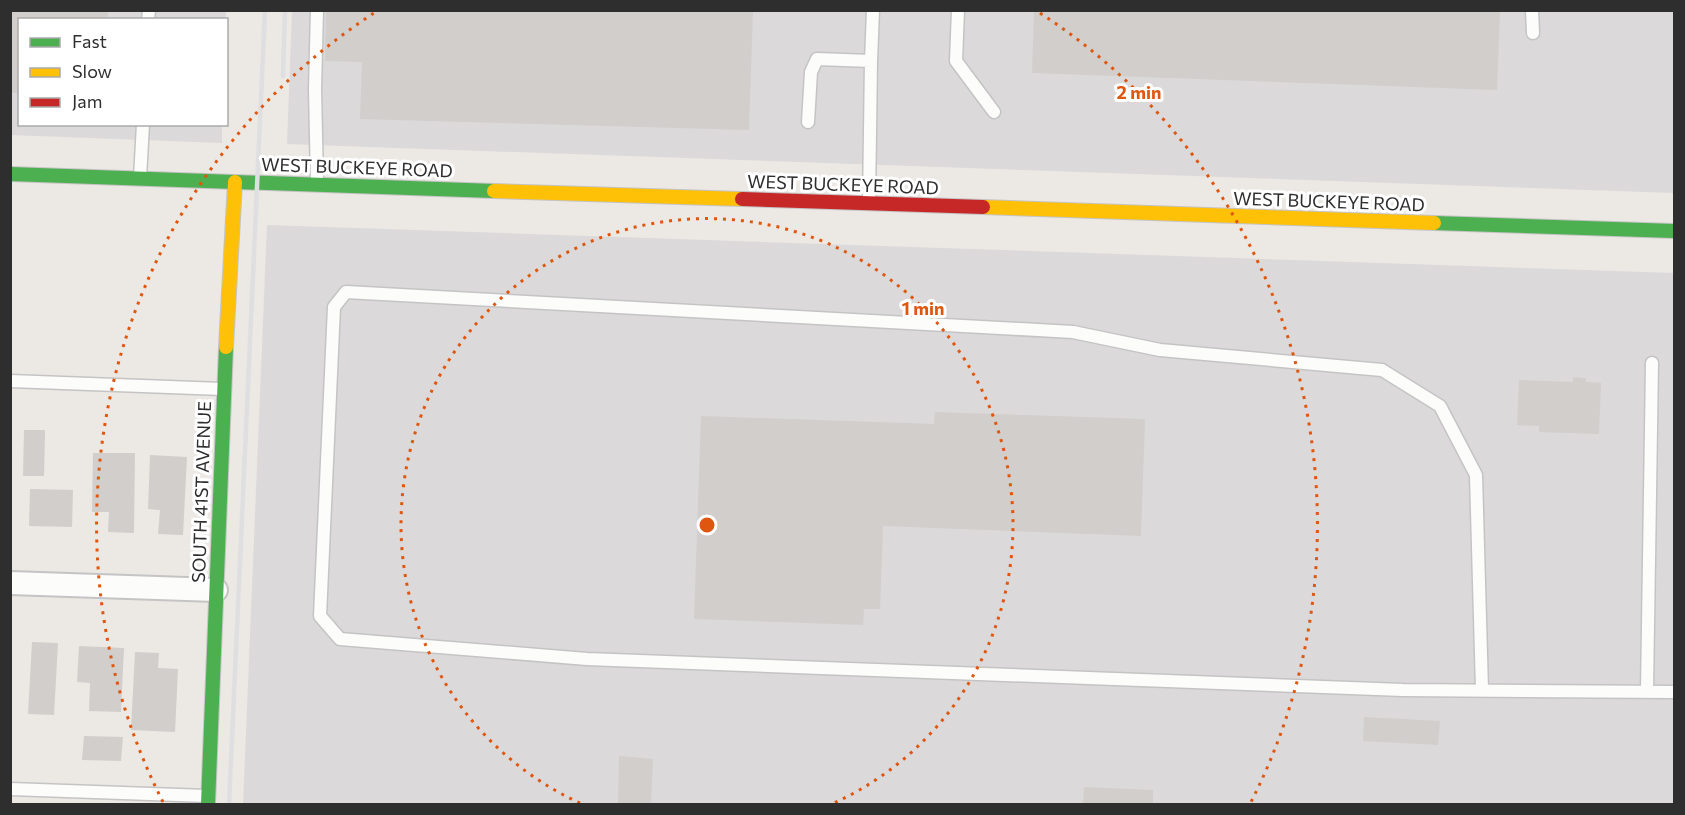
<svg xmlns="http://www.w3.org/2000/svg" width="1685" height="815" viewBox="0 0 1685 815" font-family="Commissioner,sans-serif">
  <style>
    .industrial { fill: #dcd9db }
    .building { fill: #d1cecb }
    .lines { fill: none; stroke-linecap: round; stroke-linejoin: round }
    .lane-casing { stroke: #c5c4c5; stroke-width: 15 }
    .street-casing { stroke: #c5c4c5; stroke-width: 26 }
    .fast-casing { stroke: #c5c4c5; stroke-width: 16 }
    .slow-casing { stroke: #c5c4c5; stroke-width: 16 }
    .jam-casing { stroke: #c5c4c5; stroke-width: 16 }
    .lane { stroke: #fcfcfb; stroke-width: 12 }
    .street { stroke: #fcfcfb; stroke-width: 22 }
    .fast { stroke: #4caf50; stroke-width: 14 }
    .slow { stroke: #ffc107; stroke-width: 14 }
    .jam { stroke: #c62828; stroke-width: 14 }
    .rail { stroke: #dfdfe1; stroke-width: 4.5 }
    .ring { fill: none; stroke: #df570e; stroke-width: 3; stroke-dasharray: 3 6 }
    .labels { text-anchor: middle; stroke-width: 6; stroke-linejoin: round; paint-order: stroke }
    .street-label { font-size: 18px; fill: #2e2e2e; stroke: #fff }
    .centre { fill: #df570e; stroke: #fff; stroke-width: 3 }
    .ring-label { font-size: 18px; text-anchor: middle; font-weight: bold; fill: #df570e; stroke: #fff; stroke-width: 6; stroke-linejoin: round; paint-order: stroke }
  </style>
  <rect width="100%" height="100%" fill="#ece8e4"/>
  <!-- industrial -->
  <g class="industrial">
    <path d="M11,11H226V20H20V124L222,125V143L11,135Z"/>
    <path d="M292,11H1674V193L287,144Z"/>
    <path d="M267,225L1674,273V804H243Z"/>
  </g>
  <!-- building -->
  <g class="building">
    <path d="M10,10H108V20H20V93H10Z"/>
    <path d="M326,10H753L749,130L360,119L362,62L325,61Z"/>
    <path d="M1034,10H1500L1497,90L1032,73Z"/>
    <path d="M1573,377L1586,378V382L1601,383L1599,434L1539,432V426L1517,425L1519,380L1573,382Z"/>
    <path d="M935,412L1145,419L1141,536L883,526L880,609H864L863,625L694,619L701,416L934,424Z"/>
    <path d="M24,430H45L44,476H23Z"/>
    <path d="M93,453H135L134,533L108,532L109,512H92Z"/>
    <path d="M150,455L187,457L183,535L158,534L160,510L148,509Z"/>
    <path d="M30,489L73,490L72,527L29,526Z"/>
    <path d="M32,642L58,643L54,715L28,714Z"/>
    <path d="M79,646L124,648L121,712L89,711L90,683L77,682Z"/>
    <path d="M135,652L159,653L158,668L178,669L175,732L131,730Z"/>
    <path d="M1364,717L1440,721L1438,745L1363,741Z"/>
    <path d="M84,736L123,737L121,761L82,760Z"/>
    <path d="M619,756L653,759L651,804H618Z"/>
    <path d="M1084,787L1153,790V804H1083Z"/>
  </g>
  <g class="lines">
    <defs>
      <g id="lane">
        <path d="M317,10L315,89L317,183"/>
        <path d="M958,10L956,61L994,112"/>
        <path d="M1532,10L1533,33"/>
        <path d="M148,20L149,10"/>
        <path d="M871,61L873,10"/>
        <path d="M808,122L811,72L817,59L871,61L869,203"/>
        <path d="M140,178L143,124"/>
        <path d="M10,381L222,389"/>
        <path d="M1482,690L1476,475L1440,406L1382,370L1160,350L1073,332L346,292L334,307L320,616L340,639L587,659L1403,690L1674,692"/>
        <path d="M1647,691L1652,363"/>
        <path d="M10,789L207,796"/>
      </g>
      <path id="street" d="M10,583L216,590"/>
      <g id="fast">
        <path d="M10,174L494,191"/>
        <path d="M1434,223L1674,231"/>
        <path d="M208,804L226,347"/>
      </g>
      <g id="slow">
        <path d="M494,191L742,199"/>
        <path d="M983,207L1434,223"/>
        <path d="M226,347L235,182"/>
      </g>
      <path id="jam" d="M742,199L983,207"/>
    </defs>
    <!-- lane casing -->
    <use href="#lane" class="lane-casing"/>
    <!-- street casing -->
    <use href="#street" class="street-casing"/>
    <!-- fast casing -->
    <use href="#fast" class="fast-casing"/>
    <!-- slow casing -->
    <use href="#slow" class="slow-casing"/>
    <!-- jam casing -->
    <use href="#jam" class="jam-casing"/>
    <!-- lane -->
    <use href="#lane" class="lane"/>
    <!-- street -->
    <use href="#street" class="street"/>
    <!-- fast -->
    <use href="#fast" class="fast"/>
    <!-- slow -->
    <use href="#slow" class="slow"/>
    <!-- jam -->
    <use href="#jam" class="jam"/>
    <!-- rail -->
    <g class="rail">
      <path d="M283,76L285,10"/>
      <path d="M229,804L265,10"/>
    </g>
  </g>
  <!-- distance rings -->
  <g class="ring">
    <path d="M580 803A306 306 0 1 1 834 803"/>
    <path d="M163 802A611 611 0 0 1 374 13M1040 13A611 611 0 0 1 1251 802"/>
  </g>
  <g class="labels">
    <!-- street labels -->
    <g class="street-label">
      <text transform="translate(357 168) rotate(2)" y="6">WEST BUCKEYE ROAD</text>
      <text transform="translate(843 185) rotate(2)" y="6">WEST BUCKEYE ROAD</text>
      <text transform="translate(1329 202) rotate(2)" y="6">WEST BUCKEYE ROAD</text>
      <text transform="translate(202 492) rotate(-88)" y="6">SOUTH 41ST AVENUE</text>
    </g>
  </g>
  <circle cx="707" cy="525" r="9" class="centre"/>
  <g class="ring-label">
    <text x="1139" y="99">2 min</text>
    <text x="923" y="315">1 min</text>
  </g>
  <!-- border -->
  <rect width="1685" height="815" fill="none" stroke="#2e2e2e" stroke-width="24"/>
  <!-- legend -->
  <rect x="18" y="18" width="210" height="108" fill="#ffffff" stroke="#ababab" stroke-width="1.5"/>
  <rect x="30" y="38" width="30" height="9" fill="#4caf50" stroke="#ababab" stroke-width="1.5"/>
  <text x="72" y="48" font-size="18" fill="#2e2e2e">Fast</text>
  <rect x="30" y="68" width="30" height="9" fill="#ffc107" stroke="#ababab" stroke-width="1.5"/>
  <text x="72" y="78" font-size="18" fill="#2e2e2e">Slow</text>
  <rect x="30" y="98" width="30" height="9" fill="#c62828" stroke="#ababab" stroke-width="1.5"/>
  <text x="72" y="108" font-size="18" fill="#2e2e2e">Jam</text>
</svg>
